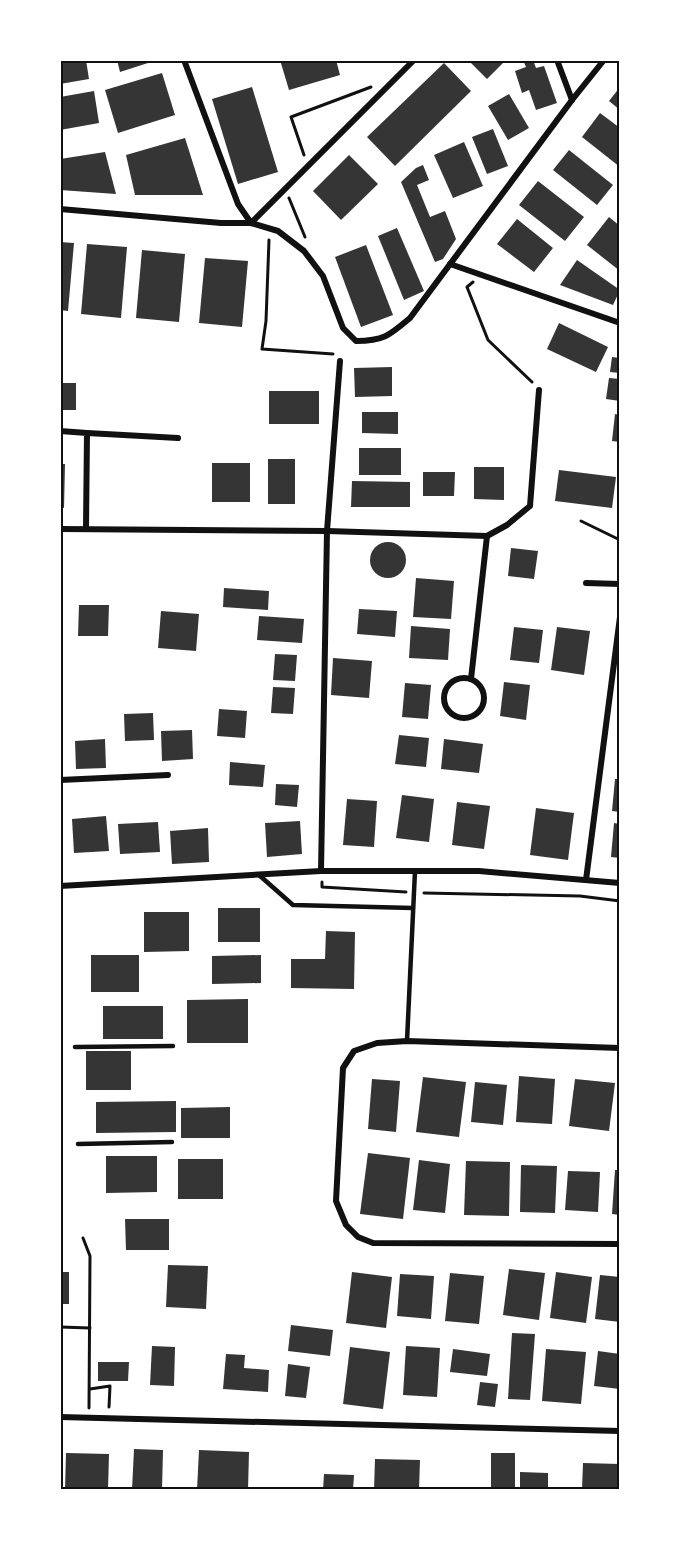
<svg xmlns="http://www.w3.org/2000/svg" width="680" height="1550" viewBox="0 0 680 1550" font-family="Quicksand,sans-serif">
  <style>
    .building { fill: #353535 }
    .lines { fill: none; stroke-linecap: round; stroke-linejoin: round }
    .path { stroke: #111; stroke-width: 3 }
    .service { stroke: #111; stroke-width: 4.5 }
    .minor { stroke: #111; stroke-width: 6 }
    .neatline { fill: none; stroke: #111; stroke-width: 2 }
  </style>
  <rect width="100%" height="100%" fill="#fff"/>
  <!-- building -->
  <g class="building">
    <path d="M60,60H86L89,79L60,84Z"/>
    <path d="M117,60H147L148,63L120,72Z"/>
    <path d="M280,60H336L340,75L289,90Z"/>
    <path d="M468,60H506L487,79Z"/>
    <path d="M523,60H533L536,68L544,66L557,103L536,110L529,90L522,93L515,71L526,67Z"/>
    <path d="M444,63L471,91L395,166L367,137Z"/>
    <path d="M162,73L175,115L118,133L105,90Z"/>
    <path d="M252,87L278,172L238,184L212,99Z"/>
    <path d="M620,87V110L609,101Z"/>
    <path d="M94,91L99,123L60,130V97Z"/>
    <path d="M509,94L529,128L508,140L488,106Z"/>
    <path d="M600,113L620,128V167L582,137Z"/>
    <path d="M493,129L508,166L487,174L472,137Z"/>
    <path d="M185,138L203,195H135L126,155Z"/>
    <path d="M464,142L483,186L453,198L434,155Z"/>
    <path d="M569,150L613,185L597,205L553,170Z"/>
    <path d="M105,152L116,194L60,190V159Z"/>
    <path d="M349,155L378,184L341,220L313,191Z"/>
    <path d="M423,165L429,180L417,185L430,217L445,211L456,239L443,259L435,262L401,182L416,168Z"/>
    <path d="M538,181L584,217L565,241L519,205Z"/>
    <path d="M609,217L620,226V271L587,245Z"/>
    <path d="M517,219L553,248L534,272L497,244Z"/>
    <path d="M397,228L424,291L404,300L378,236Z"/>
    <path d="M60,242L74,243L68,311L60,310Z"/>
    <path d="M87,244L127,247L121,318L81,314Z"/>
    <path d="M366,245L393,315L361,327L335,257Z"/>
    <path d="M142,250L185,254L179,322L136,318Z"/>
    <path d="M205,258L248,261L242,327L199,323Z"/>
    <path d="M577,260L620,290L613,305L560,285Z"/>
    <path d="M559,323L608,347L596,372L547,349Z"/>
    <path d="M612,357L620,358V373L610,372Z"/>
    <path d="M392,367V396L355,397L354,368Z"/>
    <path d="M609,378L620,379V401L606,399Z"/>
    <rect x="60" y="383" width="16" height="27"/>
    <rect x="269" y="391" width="50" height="33"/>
    <path d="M362,412H398V434L362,433Z"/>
    <path d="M615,414L620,415V442L612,441Z"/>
    <rect x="359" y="448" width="42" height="27"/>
    <rect x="268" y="459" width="27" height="45"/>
    <rect x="212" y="463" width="38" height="39"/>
    <path d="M60,464H65L64,508L60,507Z"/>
    <path d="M474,467H504V500L474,499Z"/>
    <path d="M559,470L616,477L612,508L555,501Z"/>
    <path d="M423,472H455L454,496H423Z"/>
    <path d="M352,481L410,482V507H351Z"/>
    <circle cx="388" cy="560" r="18"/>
    <path d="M511,548L538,551L534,579L508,576Z"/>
    <path d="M416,578L454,581L451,619L413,617Z"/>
    <path d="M224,588L269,591L268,610L223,607Z"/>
    <path d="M79,605H109L108,636H78Z"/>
    <path d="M359,609L397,611L395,637L357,634Z"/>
    <path d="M161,611L199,614L196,651L158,648Z"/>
    <path d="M259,616L304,619L302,643L257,640Z"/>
    <path d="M411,626L450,629L448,660L409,658Z"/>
    <path d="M514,627L543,630L539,663L510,660Z"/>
    <path d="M557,627L590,631L584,675L551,670Z"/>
    <path d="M275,654L297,655L295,681L273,680Z"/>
    <path d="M333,658L372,661L369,698L331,695Z"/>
    <path d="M504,682L530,685L526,720L500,716Z"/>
    <path d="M405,683L431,685L428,719L402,717Z"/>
    <path d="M273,687L295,688L293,714L271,713Z"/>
    <path d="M219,709L247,711L245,738L217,736Z"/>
    <path d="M153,713L154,740L125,741L124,714Z"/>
    <path d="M192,730L193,759L162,761L161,731Z"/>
    <path d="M399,735L429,738L426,767L395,764Z"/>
    <path d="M105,739L106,768L76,769L75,741Z"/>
    <path d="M444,739L483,744L479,773L441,769Z"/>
    <path d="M230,762L265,765L263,787L229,785Z"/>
    <path d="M615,779H620V812L612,811Z"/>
    <path d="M276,784L299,785L297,807L275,805Z"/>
    <path d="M402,795L434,799L429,842L396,838Z"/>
    <path d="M347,799L377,801L374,847L343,845Z"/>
    <path d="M457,802L490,806L484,849L452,845Z"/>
    <path d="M536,808L574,813L568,860L530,855Z"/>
    <path d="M106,816L109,851L74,853L72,819Z"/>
    <path d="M300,821L302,854L267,857L265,823Z"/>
    <path d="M158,822L160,852L120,854L118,824Z"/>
    <path d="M614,823L620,824V858L611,857Z"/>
    <path d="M208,828L209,862L172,864L170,831Z"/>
    <rect x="218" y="908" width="42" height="34"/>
    <path d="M144,912H189V951L144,952Z"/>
    <path d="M326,931L355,932L354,989L291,988V959H325Z"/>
    <rect x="91" y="955" width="48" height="37"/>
    <path d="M261,955V983L212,984V956Z"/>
    <path d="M248,999V1043H187V1000Z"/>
    <rect x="103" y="1006" width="60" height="33"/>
    <rect x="86" y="1051" width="45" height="39"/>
    <path d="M519,1076L555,1079L552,1124L516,1122Z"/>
    <path d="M423,1077L466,1082L459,1137L416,1132Z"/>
    <path d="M372,1079L400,1081L396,1132L368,1129Z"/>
    <path d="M575,1079L615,1083L609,1131L569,1126Z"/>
    <path d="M475,1082L507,1085L503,1125L471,1122Z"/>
    <path d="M176,1101V1132L96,1133V1102Z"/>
    <path d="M230,1107V1138H181V1108Z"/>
    <path d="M368,1153L410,1158L403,1219L360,1214Z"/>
    <path d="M106,1156H157V1192L106,1193Z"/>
    <rect x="178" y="1159" width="45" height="40"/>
    <path d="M419,1160L450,1164L445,1213L413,1210Z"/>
    <path d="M466,1161L510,1162L509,1216L464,1215Z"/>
    <path d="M521,1165L557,1166L555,1213L520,1212Z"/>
    <path d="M615,1170H620V1215L612,1214Z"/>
    <path d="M568,1171L600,1172L598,1212L565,1210Z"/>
    <path d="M125,1219H169V1250H126Z"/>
    <path d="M168,1265L208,1266L206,1309L166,1307Z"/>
    <path d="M509,1269L545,1273L539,1320L503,1315Z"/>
    <rect x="60" y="1272" width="9" height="32"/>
    <path d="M352,1272L392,1277L386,1328L346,1323Z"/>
    <path d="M556,1272L592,1277L586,1323L550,1318Z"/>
    <path d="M450,1273L484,1276L479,1324L445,1321Z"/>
    <path d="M400,1274L434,1276L431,1319L397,1316Z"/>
    <path d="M600,1275L620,1277V1322L595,1319Z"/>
    <path d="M291,1325L333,1330L330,1356L288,1351Z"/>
    <path d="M512,1333L535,1334L530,1400L508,1399Z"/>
    <path d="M152,1346L175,1347L174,1386L150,1385Z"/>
    <path d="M406,1346L440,1348L437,1397L403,1395Z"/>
    <path d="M350,1347L390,1352L383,1409L343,1404Z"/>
    <path d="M453,1349L490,1354L487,1376L450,1372Z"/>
    <path d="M546,1349L586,1352L581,1404L542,1401Z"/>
    <path d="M598,1351L620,1354V1389L594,1386Z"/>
    <path d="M226,1354L245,1355L244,1368L269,1370L268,1392L223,1389Z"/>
    <path d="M98,1362H129L128,1381H98Z"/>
    <path d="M288,1364L310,1367L306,1398L285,1396Z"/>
    <path d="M480,1382L498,1384L495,1407L477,1405Z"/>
    <path d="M134,1449L163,1450L162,1490H132Z"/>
    <path d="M199,1450L249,1452L248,1490H197Z"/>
    <path d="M66,1453L109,1454L108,1490H65Z"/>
    <rect x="491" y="1453" width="24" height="37"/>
    <path d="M375,1459L420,1460L419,1490H374Z"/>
    <path d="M583,1463L620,1464V1490H582Z"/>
    <path d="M520,1472L548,1473V1490H520Z"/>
    <path d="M324,1474L354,1475L353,1490H323Z"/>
  </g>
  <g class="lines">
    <!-- path -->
    <g class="path">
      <path d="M304,155L291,117L371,87"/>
      <path d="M289,198L305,237"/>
      <path d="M269,240L266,321L262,349L333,354"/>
      <path d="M473,282L467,287L488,340L532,382"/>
      <path d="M581,521L620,540"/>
      <path d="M322,882V887L406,892"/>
      <path d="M424,893L580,896L620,901"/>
      <path d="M83,1238L90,1256L89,1408"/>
      <path d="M60,1327L90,1328"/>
      <path d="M90,1389L110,1386L109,1407"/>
    </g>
    <!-- service -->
    <g class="service">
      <path d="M259,875L293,905L413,908"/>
      <path d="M407,1041L415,871"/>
      <path d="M75,1047L173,1046"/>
      <path d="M78,1144L172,1142"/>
    </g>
    <!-- minor -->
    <g class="minor">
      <path d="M184,60L238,204L251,223L414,60"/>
      <path d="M557,60L572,100"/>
      <path d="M60,209L221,223H251L278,231L304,251L323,276L343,328L356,341C384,341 390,335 410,318L572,100L604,60"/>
      <path d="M450,264L620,323"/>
      <path d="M60,431L87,433L86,529"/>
      <path d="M87,433L178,438"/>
      <path d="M60,529L327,531L487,536L507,525L530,506L539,390"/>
      <path d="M586,583L620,584"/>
      <circle cx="464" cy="698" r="20"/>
      <path d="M471,679L487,536"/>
      <path d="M60,780L168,775"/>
      <path d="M321,871L327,531L340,361"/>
      <path d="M586,880L620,617"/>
      <path d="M60,886L321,871H479L620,883"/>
      <path d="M620,1048L407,1041L377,1043L354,1051L343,1068L336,1201L346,1225L358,1237L373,1243L620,1244"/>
      <path d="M60,1417L620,1431"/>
    </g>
  </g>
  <!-- border -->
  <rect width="680" height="1550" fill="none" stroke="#ffffff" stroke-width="123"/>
  <rect x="62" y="62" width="556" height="1426" class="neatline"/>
</svg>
